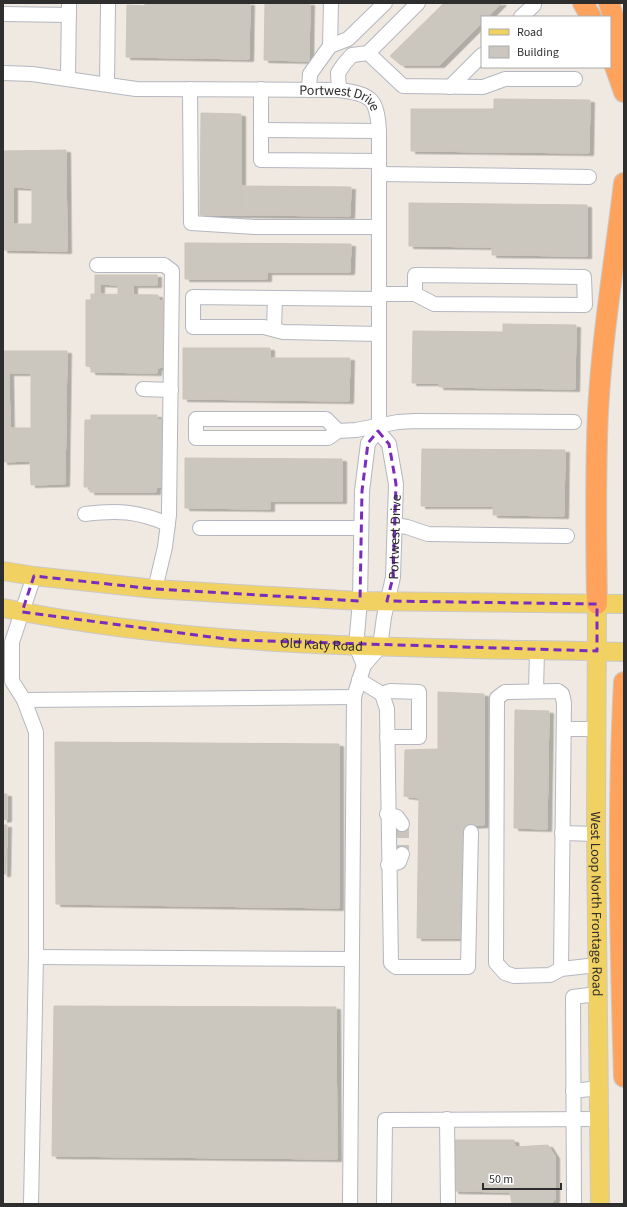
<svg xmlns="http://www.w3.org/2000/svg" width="627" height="1207" viewBox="0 0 627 1207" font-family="'Source Sans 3',sans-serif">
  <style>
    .building { fill: #cbc7bf; stroke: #cbc5ba; fill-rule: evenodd; filter: url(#shadow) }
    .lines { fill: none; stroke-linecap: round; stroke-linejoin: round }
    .minor-tunnel { stroke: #c8c4bd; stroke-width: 14; stroke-dasharray: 14 7; stroke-linecap: butt }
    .minor-casing { stroke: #b4b7c1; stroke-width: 16 }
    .major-casing { stroke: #c9c9c9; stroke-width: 20 }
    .highway-casing { stroke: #c9c9c9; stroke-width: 22 }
    .minor { stroke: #fff; stroke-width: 14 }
    .major { stroke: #f2d163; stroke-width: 18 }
    .highway { stroke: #ffa35c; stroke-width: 20 }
    .marked { fill: none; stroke: #7b2cbf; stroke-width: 3; stroke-dasharray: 8 5; stroke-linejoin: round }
    .labels { text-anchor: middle; stroke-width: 3; stroke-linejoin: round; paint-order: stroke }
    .street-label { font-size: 14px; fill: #2e2e2e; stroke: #fff }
  </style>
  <defs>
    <filter id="shadow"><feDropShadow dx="4.5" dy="2.5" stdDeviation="0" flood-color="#0004"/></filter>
  </defs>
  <rect width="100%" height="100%" fill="#efe9e1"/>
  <!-- building -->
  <g class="building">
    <path d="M145,3H250L249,59L126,57L127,5L145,6Z"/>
    <path d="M265,3H310L309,61L264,60Z"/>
    <path d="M444,3H502L488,17H482V23L440,65H401L390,56Z"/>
    <path d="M494,99L590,100L589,153L411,151V109H494Z"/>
    <path d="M201,113L241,114V215H200Z"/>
    <path d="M66,150L67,251L3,250V151ZM13,187L32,188V224H13Z"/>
    <path d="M241,186L351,187L350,216L241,215Z"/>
    <path d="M409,203L587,205V256L492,255V247L409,246Z"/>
    <path d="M185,243L351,244L350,272H267V279H185Z"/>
    <path d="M95,275H157V285H133V294H118V285L100,284V294H95Z"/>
    <path d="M91,294L158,295L159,301L164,300V367L157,368V373L91,372V367L86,366V300H91Z"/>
    <path d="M503,324L576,325L575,389L439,387V383H412L413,331L503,332Z"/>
    <path d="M183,348H270V358H350L349,401L183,399Z"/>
    <path d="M3,351H67L65,484L31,485L30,461L3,462ZM9,373H31V428H10Z"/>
    <path d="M91,415H157V420H163L162,487H156V492H90V487H84L85,420H91Z"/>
    <path d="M422,449L565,450L564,516L493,515V506H421Z"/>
    <path d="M185,458L342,459V501H270V509L185,508Z"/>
    <path d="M438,692L484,694V825L468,826L466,938H417L419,798L404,796L405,750L438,749Z"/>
    <path d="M515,710L549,711L547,829L514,828Z"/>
    <path d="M55,742L339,744V908L56,904Z"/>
    <path d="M3,794H7V819L3,820Z"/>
    <path d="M3,825H7L6,874H3Z"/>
    <path d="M54,1006L336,1007L337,1159L52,1156Z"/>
    <path d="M453,1140H514L515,1147L548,1145L555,1156V1200L550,1204H512L510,1192L454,1191Z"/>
  </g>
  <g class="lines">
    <!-- minor-tunnel -->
    <path class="minor-tunnel" d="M402,824V854"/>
    <defs>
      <g id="minor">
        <path d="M3,14L69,15"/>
        <path d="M521,17L534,5"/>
        <path d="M330,46L331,3"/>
        <path d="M368,53L403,86L483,87L505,79H575"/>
        <path id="s1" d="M3,73L32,74L136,89L339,90C372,94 377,99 379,131V427L378,431L368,443L362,491L360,601L356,646L364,665"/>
        <path d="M68,78L69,3"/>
        <path d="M107,84L108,3"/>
        <path d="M450,87L482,55"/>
        <path d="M190,89L191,223L255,227H379"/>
        <path d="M261,89V160L379,161"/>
        <path d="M309,90L310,74L330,46L348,39L385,3"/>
        <path d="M339,90L338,73L344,64L352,55L368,53L418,3"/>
        <path d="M261,130L379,131"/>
        <path d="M379,174L589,177"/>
        <path d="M97,265H164L172,271L169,515L165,547L155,589"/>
        <path d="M379,294H415L434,304L585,305L584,277L415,275V294"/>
        <path d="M379,299L193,297V327H264L283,332L379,334"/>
        <path d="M274,329L275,298"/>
        <path d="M143,389L171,390"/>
        <path d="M338,431L326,419H196V438H328L338,431L356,430L398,422L415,421L574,422"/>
        <path d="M85,514C118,510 137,511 168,524"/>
        <path d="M395,525L407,527L428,534L567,536"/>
        <path d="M200,528H361"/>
        <path d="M359,680L382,694L387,709L391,963L396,967H468L471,832"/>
        <path d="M536,691L537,650"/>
        <path d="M382,694L390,691L419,692V737H387"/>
        <path d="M24,700L12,681V642L34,576"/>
        <path d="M564,729H596"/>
        <path d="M387,814L397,817L402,824"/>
        <path d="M562,833L596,834"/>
        <path d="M388,865L399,862L402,854"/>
        <path d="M36,957L352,959"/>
        <path d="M561,969L564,703L562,694L558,691L505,692L497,698L496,963L505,973L514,976L550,975L561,969L597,965"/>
        <path d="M573,1091L599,1088"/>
        <path d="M447,1119L448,1204"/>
        <path d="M31,1204L36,957V732L24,700L354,697"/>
        <path id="s2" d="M350,1204L354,697L364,665L380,647L384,617L393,577L396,484L389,444L378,431"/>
        <path d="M384,1204L385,1120L600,1119"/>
        <path d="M574,1204L573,997L597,994"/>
      </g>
      <g id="major">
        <path d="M3,571L34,576L155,589L237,594L360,601L624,604"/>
        <path id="s3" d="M597,604L596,834L600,1204"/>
        <path id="s4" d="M3,608C207,650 417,647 624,652"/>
      </g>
      <g id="highway">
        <path d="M583,3L591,17"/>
        <path d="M609,3L624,50"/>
        <path d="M610,52L624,92"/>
        <path d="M597,604C596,540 595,476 598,412C602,335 615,259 624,183"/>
        <path d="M624,682C617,813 620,945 624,1077"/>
      </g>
    </defs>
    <!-- minor casing -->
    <use href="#minor" class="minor-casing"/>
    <!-- major casing -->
    <use href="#major" class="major-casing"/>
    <!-- highway casing -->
    <use href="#highway" class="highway-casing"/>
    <!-- minor -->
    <use href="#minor" class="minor"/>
    <!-- major -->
    <use href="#major" class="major"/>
    <!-- highway -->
    <use href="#highway" class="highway"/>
  </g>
  <!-- marked area -->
  <path class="marked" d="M378,431L389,444L396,484L393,577L387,601L597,604V651L234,640L22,612L34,576L155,589L360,601L362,491L368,443Z"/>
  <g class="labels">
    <!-- street labels -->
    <g class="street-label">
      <text dy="5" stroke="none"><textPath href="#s1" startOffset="340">Portwest Drive</textPath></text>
      <text dy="5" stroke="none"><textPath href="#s2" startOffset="676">Portwest Drive</textPath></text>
      <text dy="5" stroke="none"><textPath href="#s4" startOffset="321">Old Katy Road</textPath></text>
      <text dy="5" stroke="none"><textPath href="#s3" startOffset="300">West Loop North Frontage Road</textPath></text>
    </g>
  </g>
  <!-- border -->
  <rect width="627" height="1207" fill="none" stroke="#2e2e2e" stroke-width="8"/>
  <!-- legend -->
  <rect x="481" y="16" width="130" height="52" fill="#ffffff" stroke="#ababab"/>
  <rect x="489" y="29" width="20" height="6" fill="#f2d163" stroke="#ababab"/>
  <text x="517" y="36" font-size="12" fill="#2e2e2e">Road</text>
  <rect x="489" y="46" width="20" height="12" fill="#cbc7bf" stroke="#ababab"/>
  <text x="517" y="56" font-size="12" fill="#2e2e2e">Building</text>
  <!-- scale -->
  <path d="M483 1183v6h78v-6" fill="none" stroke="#2e2e2e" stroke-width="2"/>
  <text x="489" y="1183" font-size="12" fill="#2e2e2e" stroke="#ffffff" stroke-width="3" paint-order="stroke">50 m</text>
</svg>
